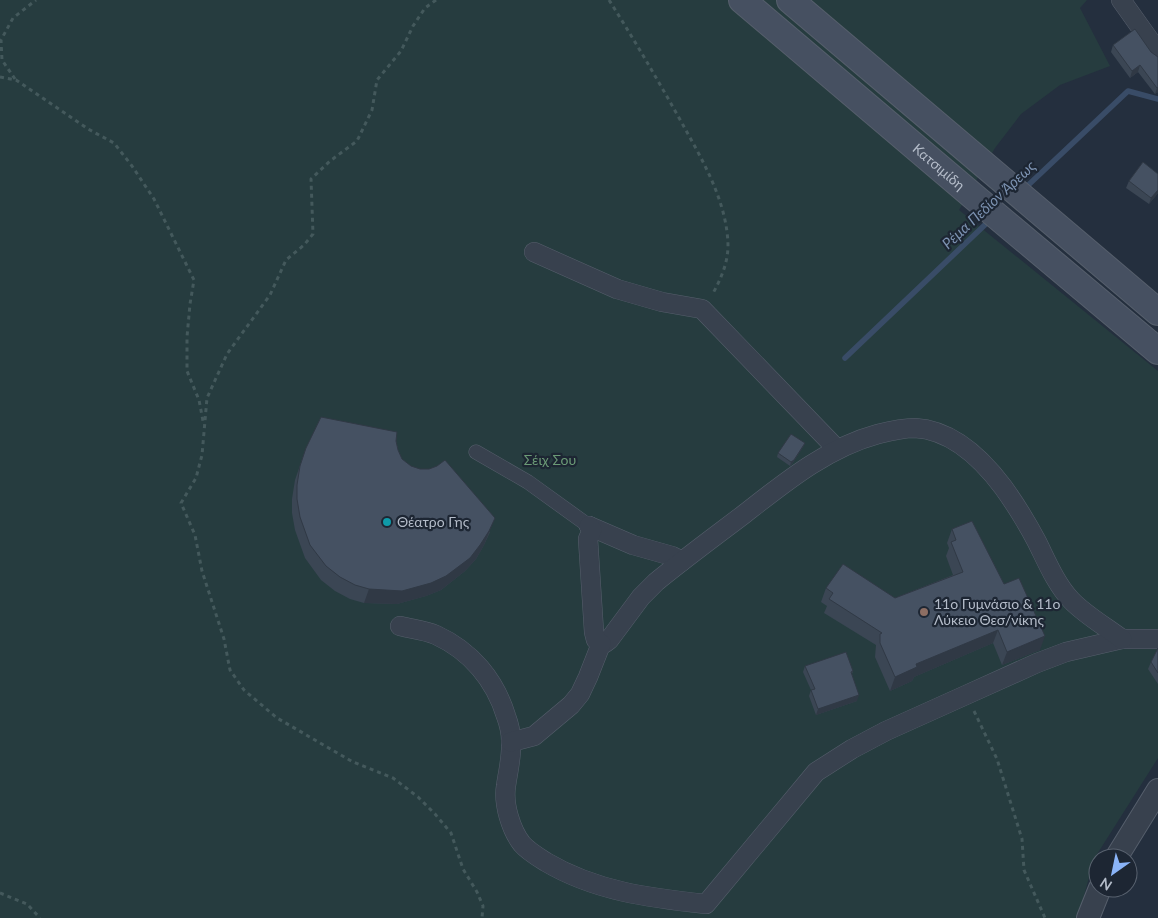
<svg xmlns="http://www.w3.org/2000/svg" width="1158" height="918" viewBox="0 0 1158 918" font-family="Lato,sans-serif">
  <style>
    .green { fill: #263c3f }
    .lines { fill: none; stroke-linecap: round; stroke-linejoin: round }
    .stream { stroke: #394c67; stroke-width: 5.5 }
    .pedestrian-casing { stroke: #565f6c; stroke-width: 15 }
    .minor-casing { stroke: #565f6c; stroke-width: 20 }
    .tertiary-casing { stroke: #565f6c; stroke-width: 24 }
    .secondary-casing { stroke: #565f6c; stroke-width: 28 }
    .path { stroke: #44595c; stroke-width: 3; stroke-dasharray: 4 4; stroke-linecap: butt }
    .pedestrian { stroke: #38414e; stroke-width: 14 }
    .minor { stroke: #38414e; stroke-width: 19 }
    .tertiary { stroke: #38414e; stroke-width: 22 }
    .secondary { stroke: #465061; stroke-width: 26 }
    .wall { fill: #3b4654 }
    .shaded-wall { fill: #303945 }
    .building { fill: #455162; stroke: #303945 }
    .culture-dot { fill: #0f9aa8; stroke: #1d2633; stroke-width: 2 }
    .education-dot { fill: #8d6e63; stroke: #1d2633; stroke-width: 2 }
    .labels { text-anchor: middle; stroke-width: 4.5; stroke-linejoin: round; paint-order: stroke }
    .street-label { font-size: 14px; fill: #b4bcc9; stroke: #1d2633 }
    .park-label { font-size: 14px; fill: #6b9a76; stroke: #1d2633 }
    .poi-label { font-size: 14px; fill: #b4bcc9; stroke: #1d2633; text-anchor: start }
    .water-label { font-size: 15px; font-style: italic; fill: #7c92b1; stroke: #1d2633 }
  </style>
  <rect width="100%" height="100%" fill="#242f3e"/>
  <!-- green -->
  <path class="green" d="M0,0H1087L1080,8L1110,66L1060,85L1021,114L995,148L959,210L1158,371V758L1094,859L1078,918H0Z"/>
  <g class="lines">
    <!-- stream -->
    <g class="stream">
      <path d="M1023,190L1128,91L1158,99"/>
      <path d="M845,358L990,220"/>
    </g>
    <defs>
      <path id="pedestrian" d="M476,452L528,482L589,526"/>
      <g id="minor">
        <path d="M1121,0L1158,52"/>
        <path d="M534,252L617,289L662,302L702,309L837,449"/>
        <path d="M589,526L633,545L672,556L678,559L681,562"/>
        <path d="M400,626C412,629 425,630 436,635C471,651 495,680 506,716C509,724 511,732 511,741C512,757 508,771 506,786C503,804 511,830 522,844C528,851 538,857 546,862C595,891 649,898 706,904L816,772L852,749L886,731L966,695L1037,663L1066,652L1122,639H1158"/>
        <path d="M601,644L605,643L609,640L641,597L656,582C684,559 714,537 743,515C784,483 826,448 878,434C890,431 903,428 915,428C952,430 982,459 1003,487C1016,505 1027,523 1037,542C1047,562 1056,584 1071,600C1084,614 1106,627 1122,639"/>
        <path d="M511,742L534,736L571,705L580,694L588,677L601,644L596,640L594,632L588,539L592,530L589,526"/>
      </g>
      <g id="tertiary">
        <path d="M1116,858L1158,790"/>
        <path d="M1088,918L1100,888"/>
      </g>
      <g id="secondary">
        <path id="s1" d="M742,0L973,196L1158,351"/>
        <path d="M790,0L1158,312"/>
      </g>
    </defs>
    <!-- pedestrian casing -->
    <use href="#pedestrian" class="pedestrian-casing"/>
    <!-- minor casing -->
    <use href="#minor" class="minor-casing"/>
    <!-- tertiary casing -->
    <use href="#tertiary" class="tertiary-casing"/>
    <!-- secondary casing -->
    <use href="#secondary" class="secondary-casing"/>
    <!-- path -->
    <g class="path">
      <path d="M436,0L425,8L413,26L401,51L377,80L372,110L357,141L330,161L311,179L313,234L304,245L286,260L270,295L227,354L207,398L202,455L196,478L181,503L195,535L202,571L224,639L230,670L244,690L277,718L353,762L393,778L418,797L435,814L451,833L463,869L477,892L483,906L482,918"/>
      <path d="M609,0C635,41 659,82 683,125C703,161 727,202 728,245C728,263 721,279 712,295"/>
      <path d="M0,77L16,80L88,129L114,143L132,166L154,199L194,280L190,304L187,337V371L199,400L203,421"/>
      <path d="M15,79L2,60L1,40L13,18L36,0"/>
      <path d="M974,711L997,759L1022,839L1024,870L1045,918"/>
      <path d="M0,893L27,904L40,918"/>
    </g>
    <!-- pedestrian -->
    <use href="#pedestrian" class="pedestrian"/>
    <!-- minor -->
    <use href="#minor" class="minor"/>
    <!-- tertiary -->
    <use href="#tertiary" class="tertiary"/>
    <!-- secondary -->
    <use href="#secondary" class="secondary"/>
  </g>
  <!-- wall -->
  <g class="wall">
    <path d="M1113,45L1158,57V92L1155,94L1138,72L1130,78L1111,52Z"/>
    <path d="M1129,181L1158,193L1149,204L1126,188Z"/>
    <path d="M396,441L398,450L402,459L490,532L484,545L476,559L465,571L441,590L426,596L397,604L364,603L350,599L335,591L321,580L305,558L295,530L292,513V499L295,480L306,448Z"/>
    <path d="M805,443L803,447L792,464L790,466L777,457L778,453Z"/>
    <path d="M952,529L1004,584L1040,650L1002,665L993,643L914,677L912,681L890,691L875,657L876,645L824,613L827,606L821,602L826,588L895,598L953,575L946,556L949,548L947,543Z"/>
    <path d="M1158,648V684L1148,669L1151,662Z"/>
    <path d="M805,666L853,671L852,674L857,701L816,715L809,696L811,690L803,672Z"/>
  </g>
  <!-- shaded-wall -->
  <g class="shaded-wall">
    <path d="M1140,65L1138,72L1130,78L1132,71Z"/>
    <path d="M1158,87V92L1155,94L1157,88Z"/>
    <path d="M1158,190V193L1149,204L1151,198Z"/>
    <path d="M805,443L803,447L792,464L790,466L791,462Z"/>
    <path d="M495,518L484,545L476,559L465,571L441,590L426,596L397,604L364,603L369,589Z"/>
    <path d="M998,630L993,643L914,677L912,681L890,691L895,677L916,664Z"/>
    <path d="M1045,636L1040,650L1002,665L1007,652Z"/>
    <path d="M859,695L857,701L816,715L818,709Z"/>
  </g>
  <!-- building -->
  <g class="building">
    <path d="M1135,29L1151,52L1158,57V87L1157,88L1140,65L1132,71L1113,45Z"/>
    <path d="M1143,162L1158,174V190L1151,198L1129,181Z"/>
    <path d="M321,417L397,432L396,441L398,450L402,459L411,466L420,469H429L437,466L445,460L495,518L489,531L480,545L470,558L446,576L431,583L402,591L369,589L355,585L340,577L326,566L310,545L300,517L297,499V485L300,466L306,448Z"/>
    <path d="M791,434L805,443L794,460L791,462L778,453Z"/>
    <path d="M972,521L1004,584L1019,578L1045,636L1007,652L998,630L916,664L917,667L895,677L880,643V634L882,633L829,599L833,593L826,588L843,564L895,598L963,572L951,542L956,540L952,529Z"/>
    <path d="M1158,648V673L1151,662Z"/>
    <path d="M846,652L853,671L851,672L859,695L818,709L811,690L815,689L805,666Z"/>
  </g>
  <!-- markers -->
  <circle class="culture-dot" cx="387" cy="522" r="5"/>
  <circle class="education-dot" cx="924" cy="612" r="5"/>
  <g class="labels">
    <!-- street labels -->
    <g class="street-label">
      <text dy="5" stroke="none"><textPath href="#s1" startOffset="258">Κατσιμίδη</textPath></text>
    </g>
    <!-- park labels -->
    <g class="park-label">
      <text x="550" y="465">Σέιχ Σου</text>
    </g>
    <!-- poi labels -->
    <g class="poi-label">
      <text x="397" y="527">Θέατρο Γης</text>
      <text x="934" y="609">11ο Γυμνάσιο &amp; 11ο<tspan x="934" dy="16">Λύκειο Θεσ/νίκης</tspan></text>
    </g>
    <!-- water labels -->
    <g class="water-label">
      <text transform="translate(989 205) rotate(-43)" y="5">Ρέμα Πεδίον Άρεως</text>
    </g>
  </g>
  <!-- north arrow -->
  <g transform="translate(1113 873) rotate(213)"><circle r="24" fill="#1d2633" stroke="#59626f"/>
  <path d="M0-4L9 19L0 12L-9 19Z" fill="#8ab4f8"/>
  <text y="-8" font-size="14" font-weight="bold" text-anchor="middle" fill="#b4bcc9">N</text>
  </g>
</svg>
